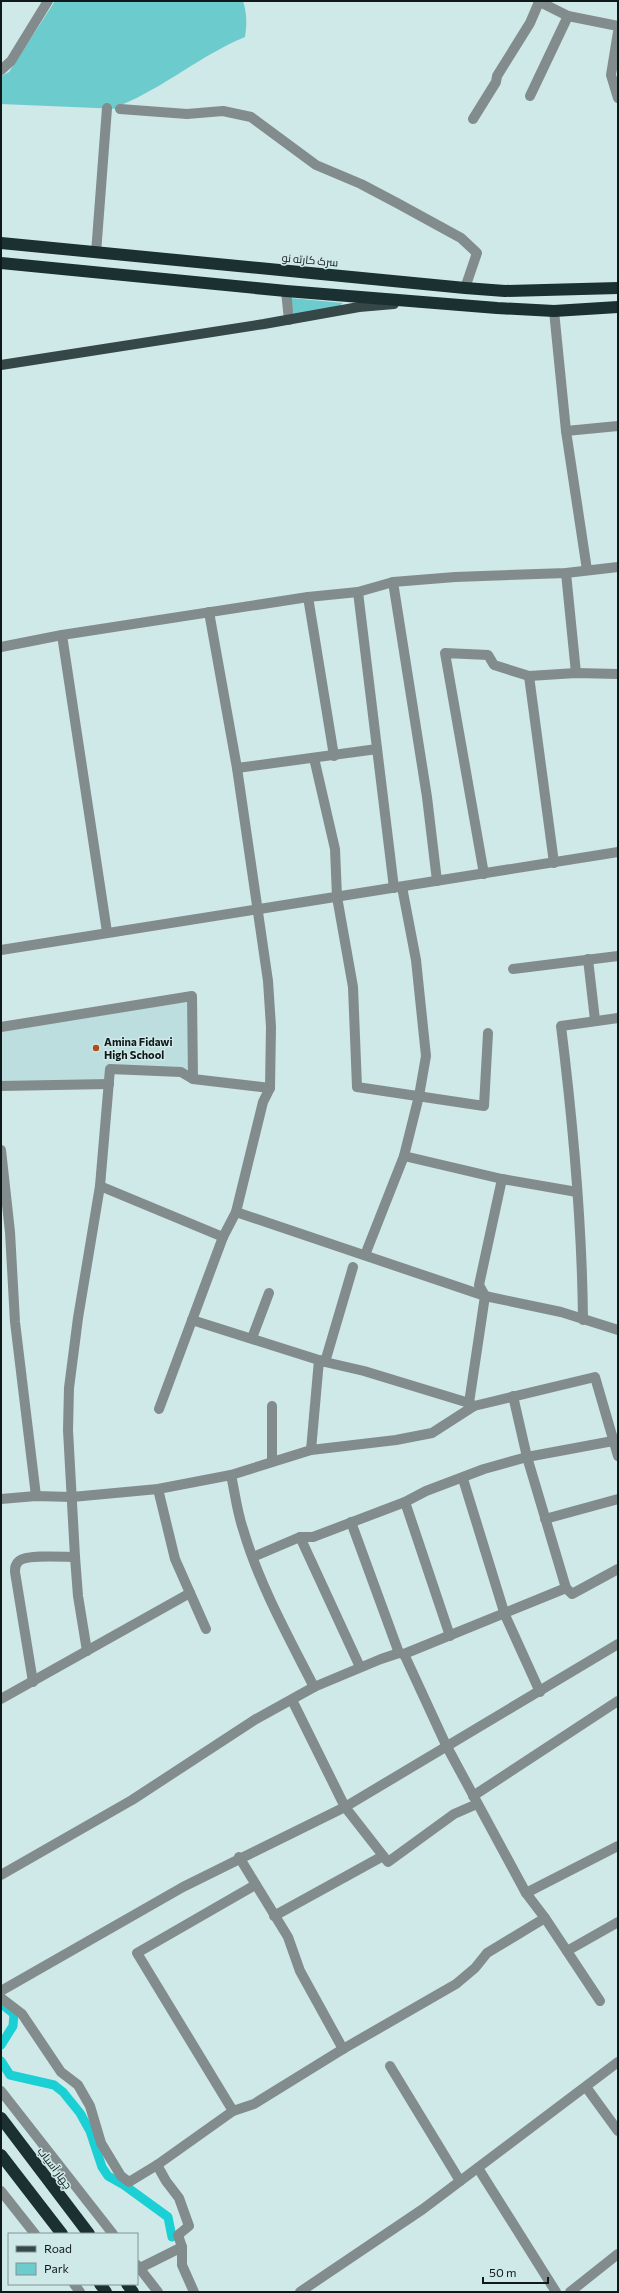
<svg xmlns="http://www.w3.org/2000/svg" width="619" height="2293" viewBox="0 0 619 2293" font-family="Commissioner,Cairo,sans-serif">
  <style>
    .built { fill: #bcdedf }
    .green { fill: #6ccbcd }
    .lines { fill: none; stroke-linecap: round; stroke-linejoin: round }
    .canal { stroke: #1bd0d5; stroke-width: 9 }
    .minor { stroke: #828c8c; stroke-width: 10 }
    .major { stroke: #364748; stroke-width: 10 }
    .highway { stroke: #1b3030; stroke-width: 12 }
    .poi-dot { fill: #b14c1a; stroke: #cfe8e8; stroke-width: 1.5 }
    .labels { text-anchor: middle; stroke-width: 3; stroke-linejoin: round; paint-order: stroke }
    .street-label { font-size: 11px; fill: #10191a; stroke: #cfe8e8 }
    .poi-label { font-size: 11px; font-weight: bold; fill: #10191a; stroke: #cfe8e8; text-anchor: start }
  </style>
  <rect width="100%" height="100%" fill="#cfe8e8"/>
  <!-- built -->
  <path class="built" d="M191,998L190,1069L107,1067L106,1084H1V1030Z"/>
  <!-- green -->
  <g class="green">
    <path d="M55,1H243C247,14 247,24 245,37C201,55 165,87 121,105L120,109L1,104V76L9,72Z"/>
    <path d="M291,298L343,303L337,308L294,316Z"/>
  </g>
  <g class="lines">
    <!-- canal -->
    <g class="canal">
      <path d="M1,2045L13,2026L14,2014L4,2006"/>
      <path d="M1,2061L10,2075L54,2085L63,2092L80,2113L90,2131L102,2167L108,2176L124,2185L168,2217L172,2237"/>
    </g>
    <!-- minor -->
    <g class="minor">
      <path d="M538,1L568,16L618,26"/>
      <path d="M618,32L611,75L618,98"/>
      <path d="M1,70L11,61L48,1"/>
      <path d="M530,96L568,16"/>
      <path d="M120,109L187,114L223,111L251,117L316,165L361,184L397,203L461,238L477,253L465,288"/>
      <path d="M473,119L496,82L497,76L530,23L539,2"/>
      <path d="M96,253L107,108"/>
      <path d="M286,291L289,320"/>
      <path d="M554,311L566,431L587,570"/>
      <path d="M566,431L618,426"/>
      <path d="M566,573L576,673"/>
      <path d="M393,582L427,797L437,881"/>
      <path d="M358,592L394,888"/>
      <path d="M308,597L334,756"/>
      <path d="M62,635L107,932"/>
      <path d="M1,647L62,635L308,597L358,592L393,582L455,577L566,573L618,567"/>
      <path d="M529,676L554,863"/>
      <path d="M314,758L335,849L337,897L353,987L357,1087L484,1106L488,1033"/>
      <path d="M237,768L377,749"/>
      <path d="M484,874L445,653L488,655L494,665L529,676L576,673L618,674"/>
      <path d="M1,950L618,852"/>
      <path d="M588,959L595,1020"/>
      <path d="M513,969L618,956"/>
      <path d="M1,1027L192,996L193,1079"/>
      <path d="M1,1086L109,1084"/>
      <path d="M1,1150L10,1232L15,1322L36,1496"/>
      <path d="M404,1156L502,1179L577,1192"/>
      <path d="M100,1186L223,1237"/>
      <path d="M236,1212L485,1296L561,1312L618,1330"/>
      <path d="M365,1255L404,1156L419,1096L426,1056L416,960L402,887"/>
      <path d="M192,1320L325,1362L364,1371L469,1403L474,1406"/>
      <path d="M583,1320C582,1221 573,1123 561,1026L618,1018"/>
      <path d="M252,1338L269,1293"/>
      <path d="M325,1362L353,1267"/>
      <path d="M513,1396L527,1457L566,1588L572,1594L618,1569"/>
      <path d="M469,1403L485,1296L479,1285L502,1179"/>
      <path d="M272,1406V1462"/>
      <path d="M159,1409L223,1237L236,1212L263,1102L270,1088L271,1027L268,981L237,768L209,612"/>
      <path d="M311,1450L319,1360"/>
      <path d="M231,1475C235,1493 237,1512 243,1529C259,1584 288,1636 314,1687"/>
      <path d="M463,1479L505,1615L540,1692"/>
      <path d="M158,1489L175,1559L206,1629"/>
      <path d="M1,1499L36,1496L72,1497L158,1489L231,1475L311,1450L396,1440L432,1433L474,1406L595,1377L618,1456"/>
      <path d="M405,1502L450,1636"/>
      <path d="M545,1519L618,1499"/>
      <path d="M351,1522L399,1653"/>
      <path d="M300,1537L360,1667"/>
      <path d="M253,1557L300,1537H313L405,1502L426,1491L484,1469L527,1457L613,1441"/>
      <path d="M87,1651L78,1596L75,1557L68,1430L69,1388L78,1318L100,1186L110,1069L181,1072L193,1079L270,1088"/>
      <path d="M404,1654L446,1745L526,1893L545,1918L600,2001"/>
      <path d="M33,1682L15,1572C15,1568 15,1564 19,1561C27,1554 64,1557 75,1557"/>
      <path d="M1,1699L190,1593"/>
      <path d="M292,1700L345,1807L388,1862L454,1814L477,1804"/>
      <path d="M473,1796L618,1701"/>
      <path d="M239,1857L288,1937L300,1971L343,2049"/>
      <path d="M1,1875L132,1800L256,1719L314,1687L381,1659L399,1653L404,1654L566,1588"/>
      <path d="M526,1893L618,1846"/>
      <path d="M274,1916L383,1856"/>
      <path d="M567,1951L618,1922"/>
      <path d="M1,1991L183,1887L345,1807L618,1644"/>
      <path d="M1,1998L22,2014L61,2072L78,2085L90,2106L101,2143L121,2176L129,2182L157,2165L233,2111L254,2104L343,2049L456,1984L475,1968L487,1953L545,1918"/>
      <path d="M390,2066L460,2181"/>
      <path d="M586,2087L618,2131"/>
      <path d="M1,2091L113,2234"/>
      <path d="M233,2111L137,1953L255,1885"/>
      <path d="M478,2168L556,2292"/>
      <path d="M1,2191L35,2234"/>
      <path d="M182,2247V2265L194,2292"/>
      <path d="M137,2265L158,2292"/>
      <path d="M140,2268L182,2247L178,2235L189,2226L179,2198L166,2181L157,2165"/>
      <path d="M74,2284L80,2292"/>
      <path d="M300,2292L423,2209L618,2062"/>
      <path d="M570,2292L618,2254"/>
    </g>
    <!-- major -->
    <path class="major" d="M1,365L264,324L359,307L394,304"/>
    <!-- highway -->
    <g class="highway">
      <path d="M1,243L465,288L505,291L618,288"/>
      <path d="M1,263L286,291L497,308L554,311L618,307"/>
      <path d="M1,2118L89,2234"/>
      <path d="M1,2155L62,2234"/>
      <path d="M100,2284L106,2292"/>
      <path d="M127,2284L133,2292"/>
    </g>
  </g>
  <!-- markers -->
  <circle class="poi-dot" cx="96" cy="1048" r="4"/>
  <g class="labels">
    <!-- street labels -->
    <g class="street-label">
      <text transform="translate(310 260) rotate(5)" y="4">سرک کارته نو</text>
      <text transform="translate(55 2168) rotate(53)" y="4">چهار آسیاب</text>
    </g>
    <!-- poi labels -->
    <g class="poi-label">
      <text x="104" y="1046">Amina Fidawi<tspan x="104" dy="13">High School</tspan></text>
    </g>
  </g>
  <!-- border -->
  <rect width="619" height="2293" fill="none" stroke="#10191a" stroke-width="4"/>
  <!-- legend -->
  <rect x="8" y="2233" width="130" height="52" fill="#cfe8e8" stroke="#839596"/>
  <rect x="16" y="2246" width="20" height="6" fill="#364748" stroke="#839596"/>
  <text x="44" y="2253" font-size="12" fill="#10191a">Road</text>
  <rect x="16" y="2263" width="20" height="12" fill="#6ccbcd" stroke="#839596"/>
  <text x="44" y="2273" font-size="12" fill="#10191a">Park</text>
  <!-- scale -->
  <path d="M483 2277v6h65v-6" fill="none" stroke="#10191a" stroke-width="2"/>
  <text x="489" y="2277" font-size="12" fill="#10191a" stroke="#cfe8e8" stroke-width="3" paint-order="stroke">50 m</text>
</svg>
